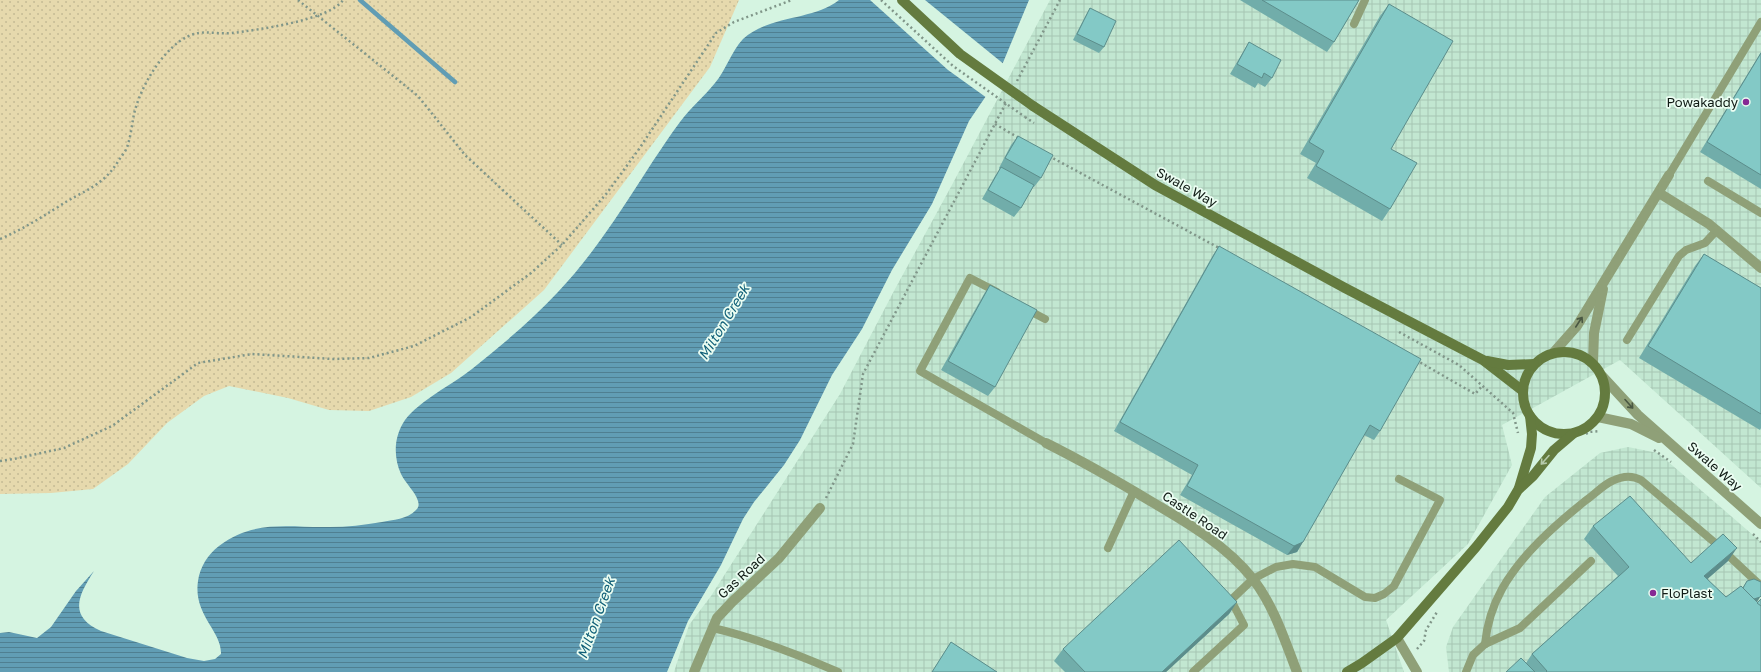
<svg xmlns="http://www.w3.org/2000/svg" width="1761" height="672" viewBox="0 0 1761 672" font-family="'Golos Text',sans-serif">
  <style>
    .industrial { fill: url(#industrial-grid) }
    .park { fill: url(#park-dots) }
    .water { fill: url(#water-rules) }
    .pier { fill: #d5f4e1 }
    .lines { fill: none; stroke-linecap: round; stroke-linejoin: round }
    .stream { stroke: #619db4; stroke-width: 4.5 }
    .path { stroke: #809689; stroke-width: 2.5; stroke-dasharray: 2 3; stroke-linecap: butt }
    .service { stroke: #8fa078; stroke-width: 8 }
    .minor { stroke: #8fa078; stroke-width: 10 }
    .tertiary { stroke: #8fa078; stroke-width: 10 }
    .secondary { stroke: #647b3f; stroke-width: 10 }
    .path-bridge { stroke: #809689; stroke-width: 2.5; stroke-dasharray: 2 3; stroke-linecap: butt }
    .secondary-bridge { stroke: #647b3f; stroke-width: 10 }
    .wall { fill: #71adaa }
    .shaded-wall { fill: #5c8d8b }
    .building { fill: #83c9c6; stroke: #5c8d8b }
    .oneway { stroke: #495742 }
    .oneway2 { stroke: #b5c9aa }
    .poi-dot { fill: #862994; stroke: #ebfdf2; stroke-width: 1.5 }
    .labels { text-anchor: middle; stroke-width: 3.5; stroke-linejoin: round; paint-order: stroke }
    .poi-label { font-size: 13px; fill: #101b15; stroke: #ebfdf2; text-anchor: end }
    .street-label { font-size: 13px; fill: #101b15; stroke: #ebfdf2 }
    .water-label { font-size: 14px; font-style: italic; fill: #106078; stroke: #ebfdf2 }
  </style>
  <defs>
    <pattern id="industrial-grid" width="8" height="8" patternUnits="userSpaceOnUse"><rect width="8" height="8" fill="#c2e7d1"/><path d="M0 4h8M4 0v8" fill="none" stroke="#a6c6b3"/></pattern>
    <pattern id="park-dots" width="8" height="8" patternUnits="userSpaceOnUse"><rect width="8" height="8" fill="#e6d9ad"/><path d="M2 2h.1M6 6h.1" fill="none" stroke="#c4ba94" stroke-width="1.8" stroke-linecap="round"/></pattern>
    <pattern id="water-rules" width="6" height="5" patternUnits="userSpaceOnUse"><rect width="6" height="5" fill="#619db4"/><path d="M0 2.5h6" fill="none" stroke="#4f7f91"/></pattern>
  </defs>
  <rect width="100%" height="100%" fill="#d5f4e1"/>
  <!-- industrial -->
  <g class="industrial">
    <path d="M1050,0H1761V488L1620,360L1502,425L1512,465L1468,544L1386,620L1404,672H674L689,625L711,596L840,394L895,289L953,183Z"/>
    <path d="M1628,447L1658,453L1761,542V672H1449L1446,647L1453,627L1545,497L1600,453Z"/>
  </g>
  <!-- park -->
  <path class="park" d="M0,0H739L710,67L544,290L451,373L411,397L369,411L329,410L288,398L229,386L204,396L167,423L128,464L93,489L51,493L0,494Z"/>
  <!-- water -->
  <path class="water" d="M839,0H1029L1002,65L986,96L969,121L932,204L892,270L862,329L832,375L800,440L784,465L754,502L743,519L721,565L688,621L667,672H0V633L9,632L37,638L51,627L76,591L94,571C78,596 68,616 101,631L187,658L204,661L215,659L221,654C222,631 193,615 198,581C200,567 208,554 219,546C254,519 289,528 330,527C347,527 364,525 382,522C392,520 408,519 416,510C419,507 419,505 418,501C415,491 405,483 401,474C393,456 394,436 405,420C419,401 453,384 472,369C502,345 532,320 558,292C595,253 624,206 653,161C662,148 670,135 680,122C690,108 704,97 715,83C726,70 731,52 743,39C769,15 812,21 839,0Z"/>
  <!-- pier -->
  <path class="pier" d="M870,0H925L1005,65L987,98L948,70Z"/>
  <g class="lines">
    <!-- stream -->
    <path class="stream" d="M360,0L455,82"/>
    <!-- path -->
    <g class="path">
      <path d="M298,0L418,96L465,155L562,245"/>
      <path d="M1017,81L1060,0"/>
      <path d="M1025,117L1034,123"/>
      <path d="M995,124L1019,138"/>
      <path d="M1049,156L1221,249"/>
      <path d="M0,239C23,229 37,220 58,207C83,190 102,188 119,160C122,155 127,150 128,144C131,135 132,124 134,114C140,89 158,57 180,41C200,27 211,35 232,33C257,30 330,20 343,0"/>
      <path d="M1399,332L1459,365L1513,413L1518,433"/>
      <path d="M1416,360L1475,394L1483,385"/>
      <path d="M1586,434L1589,432L1600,431"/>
      <path d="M1654,450L1671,462"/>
      <path d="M0,461L14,459L64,448L112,426L198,363L252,354L333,359L369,358L414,346L471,317L531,273L562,245L607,193L639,149L716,33L734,22L792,0"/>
      <path d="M826,498L853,444L863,374L1007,101"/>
      <path d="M1753,534L1761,542"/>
      <path d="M1417,649L1424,641L1426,630L1437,612"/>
    </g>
    <!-- service -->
    <g class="service">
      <path d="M1354,24L1365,0"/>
      <path d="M1669,175L1761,22"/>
      <path d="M1708,181L1761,213"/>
      <path d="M997,292L970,278L920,371L1046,443"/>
      <path d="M1026,309L1045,319"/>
      <path d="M1627,340L1679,256L1686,250L1705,243L1717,230"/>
      <path d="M1108,548L1134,491"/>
      <path d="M713,628C756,638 797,654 838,672"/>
      <path d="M1485,644C1487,624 1492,607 1502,589C1522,554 1554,526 1585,501C1594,495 1603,485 1612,481C1622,476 1632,475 1641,480L1714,542L1761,586"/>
      <path d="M1193,672L1244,625L1231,600L1253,579L1276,567L1293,564L1315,567L1365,597L1375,598L1384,594L1394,586L1440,500L1399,479"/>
      <path d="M1466,672L1473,655L1485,644L1520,628L1591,561"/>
    </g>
    <!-- minor -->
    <g class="minor">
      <path d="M1659,193L1709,224L1761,268"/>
      <path d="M1554,352L1577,326L1669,175"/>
      <path d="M1593,362L1594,333L1603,289"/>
      <path d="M1046,443C1082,461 1117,481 1152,502C1188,523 1227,546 1253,579C1274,606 1285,641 1297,672"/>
      <path d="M1397,638L1417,672"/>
      <path d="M694,672L717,618L732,602L779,558L820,508"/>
    </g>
    <!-- tertiary -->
    <g class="tertiary">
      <path d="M1602,376L1638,415L1761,524"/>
      <path d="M1598,417L1631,424L1659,438"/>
    </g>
    <!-- secondary -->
    <g class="secondary">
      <path d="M1033,106L1155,185L1345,288L1483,360L1523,391"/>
      <circle cx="1564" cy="393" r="41"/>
      <path d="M1487,361L1508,365L1534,364"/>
      <path d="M1519,488L1531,448L1532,434L1530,416"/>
      <path d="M1347,672L1362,663L1397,638L1476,547L1508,507L1518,490L1533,476L1554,450L1574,433"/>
    </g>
    <!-- path-bridge -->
    <path class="path-bridge" d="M881,0L953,66L1025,117"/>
    <!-- secondary-bridge -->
    <path class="secondary-bridge" d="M902,0L960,54L1033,106"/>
  </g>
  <!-- wall -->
  <g class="wall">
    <path d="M1240,0H1359L1334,42L1327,52Z"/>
    <path d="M1389,4L1391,149L1390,209L1382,221L1307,178L1316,163L1300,154L1380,16Z"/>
    <path d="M1090,8L1104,47L1099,53L1073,40L1086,15Z"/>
    <path d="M1249,42L1272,78L1265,87L1258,83L1255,88L1230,74L1243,52Z"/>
    <path d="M1761,52V189L1700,152Z"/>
    <path d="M1018,136L1041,178L1034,187H1033L1021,208L1014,217L982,199L995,176L1000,169L999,168L1011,145Z"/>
    <path d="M1219,246L1380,431L1374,440L1364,435L1297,552L1287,555L1180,495L1192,475L1114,431L1213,255Z"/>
    <path d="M1704,254L1761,288V428L1760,430L1639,358L1695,266Z"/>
    <path d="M990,285L995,387L988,396L941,370L984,294Z"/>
    <path d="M1593,526L1691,563L1728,561L1707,579L1726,597L1743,587L1747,581L1757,602L1761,672H1506L1526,663L1532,654L1618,576L1584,539Z"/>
    <path d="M1237,602L1229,614L1166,672H1065L1054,661L1063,649Z"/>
    <path d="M951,642L997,672H932Z"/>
  </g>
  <!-- shaded-wall -->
  <g class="shaded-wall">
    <path d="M1303,542L1297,552L1287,555L1294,546Z"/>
    <path d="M1737,548L1728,561L1696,589L1704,576Z"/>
    <path d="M1760,597L1756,604L1751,599Z"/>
    <path d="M1237,602L1229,614L1166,672H1162Z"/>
  </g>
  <!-- building -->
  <g class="building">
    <path d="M1262,0H1359L1334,42Z"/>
    <path d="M1389,4L1453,41L1391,149L1417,163L1390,209L1316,166L1324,151L1309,142Z"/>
    <path d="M1090,8L1116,21L1104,47L1077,34Z"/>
    <path d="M1249,42L1281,60L1272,78L1264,73L1262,78L1237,64Z"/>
    <path d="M1761,53V175L1707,142Z"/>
    <path d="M1018,136L1053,155L1041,178L1005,158Z"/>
    <path d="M1001,167L1034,185L1021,208L988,190Z"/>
    <path d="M1219,246L1421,359L1380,431L1370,425L1303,542L1294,546L1187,486L1198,465L1120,422Z"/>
    <path d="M1704,254L1761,288V414L1648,346Z"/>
    <path d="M990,285L1037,310L995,387L948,361Z"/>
    <path d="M1630,496L1691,563L1723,534L1737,548L1704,576L1726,597L1741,586L1761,606V672H1546L1547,671L1532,654L1629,567L1593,526Z"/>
    <path d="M1179,540L1237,602L1162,672H1085L1063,649Z"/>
    <path d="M1754,579L1761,582V596L1760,597L1754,599L1743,588L1747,581Z"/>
    <path d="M1761,599V606L1757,603Z"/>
    <path d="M951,642L997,672H932Z"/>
    <path d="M1521,658L1535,672H1506Z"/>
  </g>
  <!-- one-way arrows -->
  <defs><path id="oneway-shaft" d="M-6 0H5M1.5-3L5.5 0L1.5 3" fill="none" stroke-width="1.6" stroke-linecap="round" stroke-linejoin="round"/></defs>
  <g class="oneway">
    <use href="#oneway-shaft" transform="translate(1579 322) rotate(-57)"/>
    <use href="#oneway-shaft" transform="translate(1629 404) rotate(48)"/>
  </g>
  <use class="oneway2" href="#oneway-shaft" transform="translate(1545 460) rotate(132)"/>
  <!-- markers -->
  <g class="poi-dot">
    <circle cx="1746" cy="102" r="4"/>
    <circle cx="1653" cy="593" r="4"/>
  </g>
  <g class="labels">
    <!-- poi labels -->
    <g class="poi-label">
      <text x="1738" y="107">Powakaddy</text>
      <text x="1661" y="598" text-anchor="start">FloPlast</text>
    </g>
    <!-- street labels -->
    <g class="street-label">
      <text transform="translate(1187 187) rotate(29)" y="5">Swale Way</text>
      <text transform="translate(1715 466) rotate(41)" y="5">Swale Way</text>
      <text transform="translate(1195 515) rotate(34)" y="5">Castle Road</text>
      <text transform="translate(741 576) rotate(-43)" y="5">Gas Road</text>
    </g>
    <!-- water labels -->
    <g class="water-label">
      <text transform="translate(724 322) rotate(-59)" y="5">Milton Creek</text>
      <text transform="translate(596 618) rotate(-70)" y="5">Milton Creek</text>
    </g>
  </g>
</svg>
